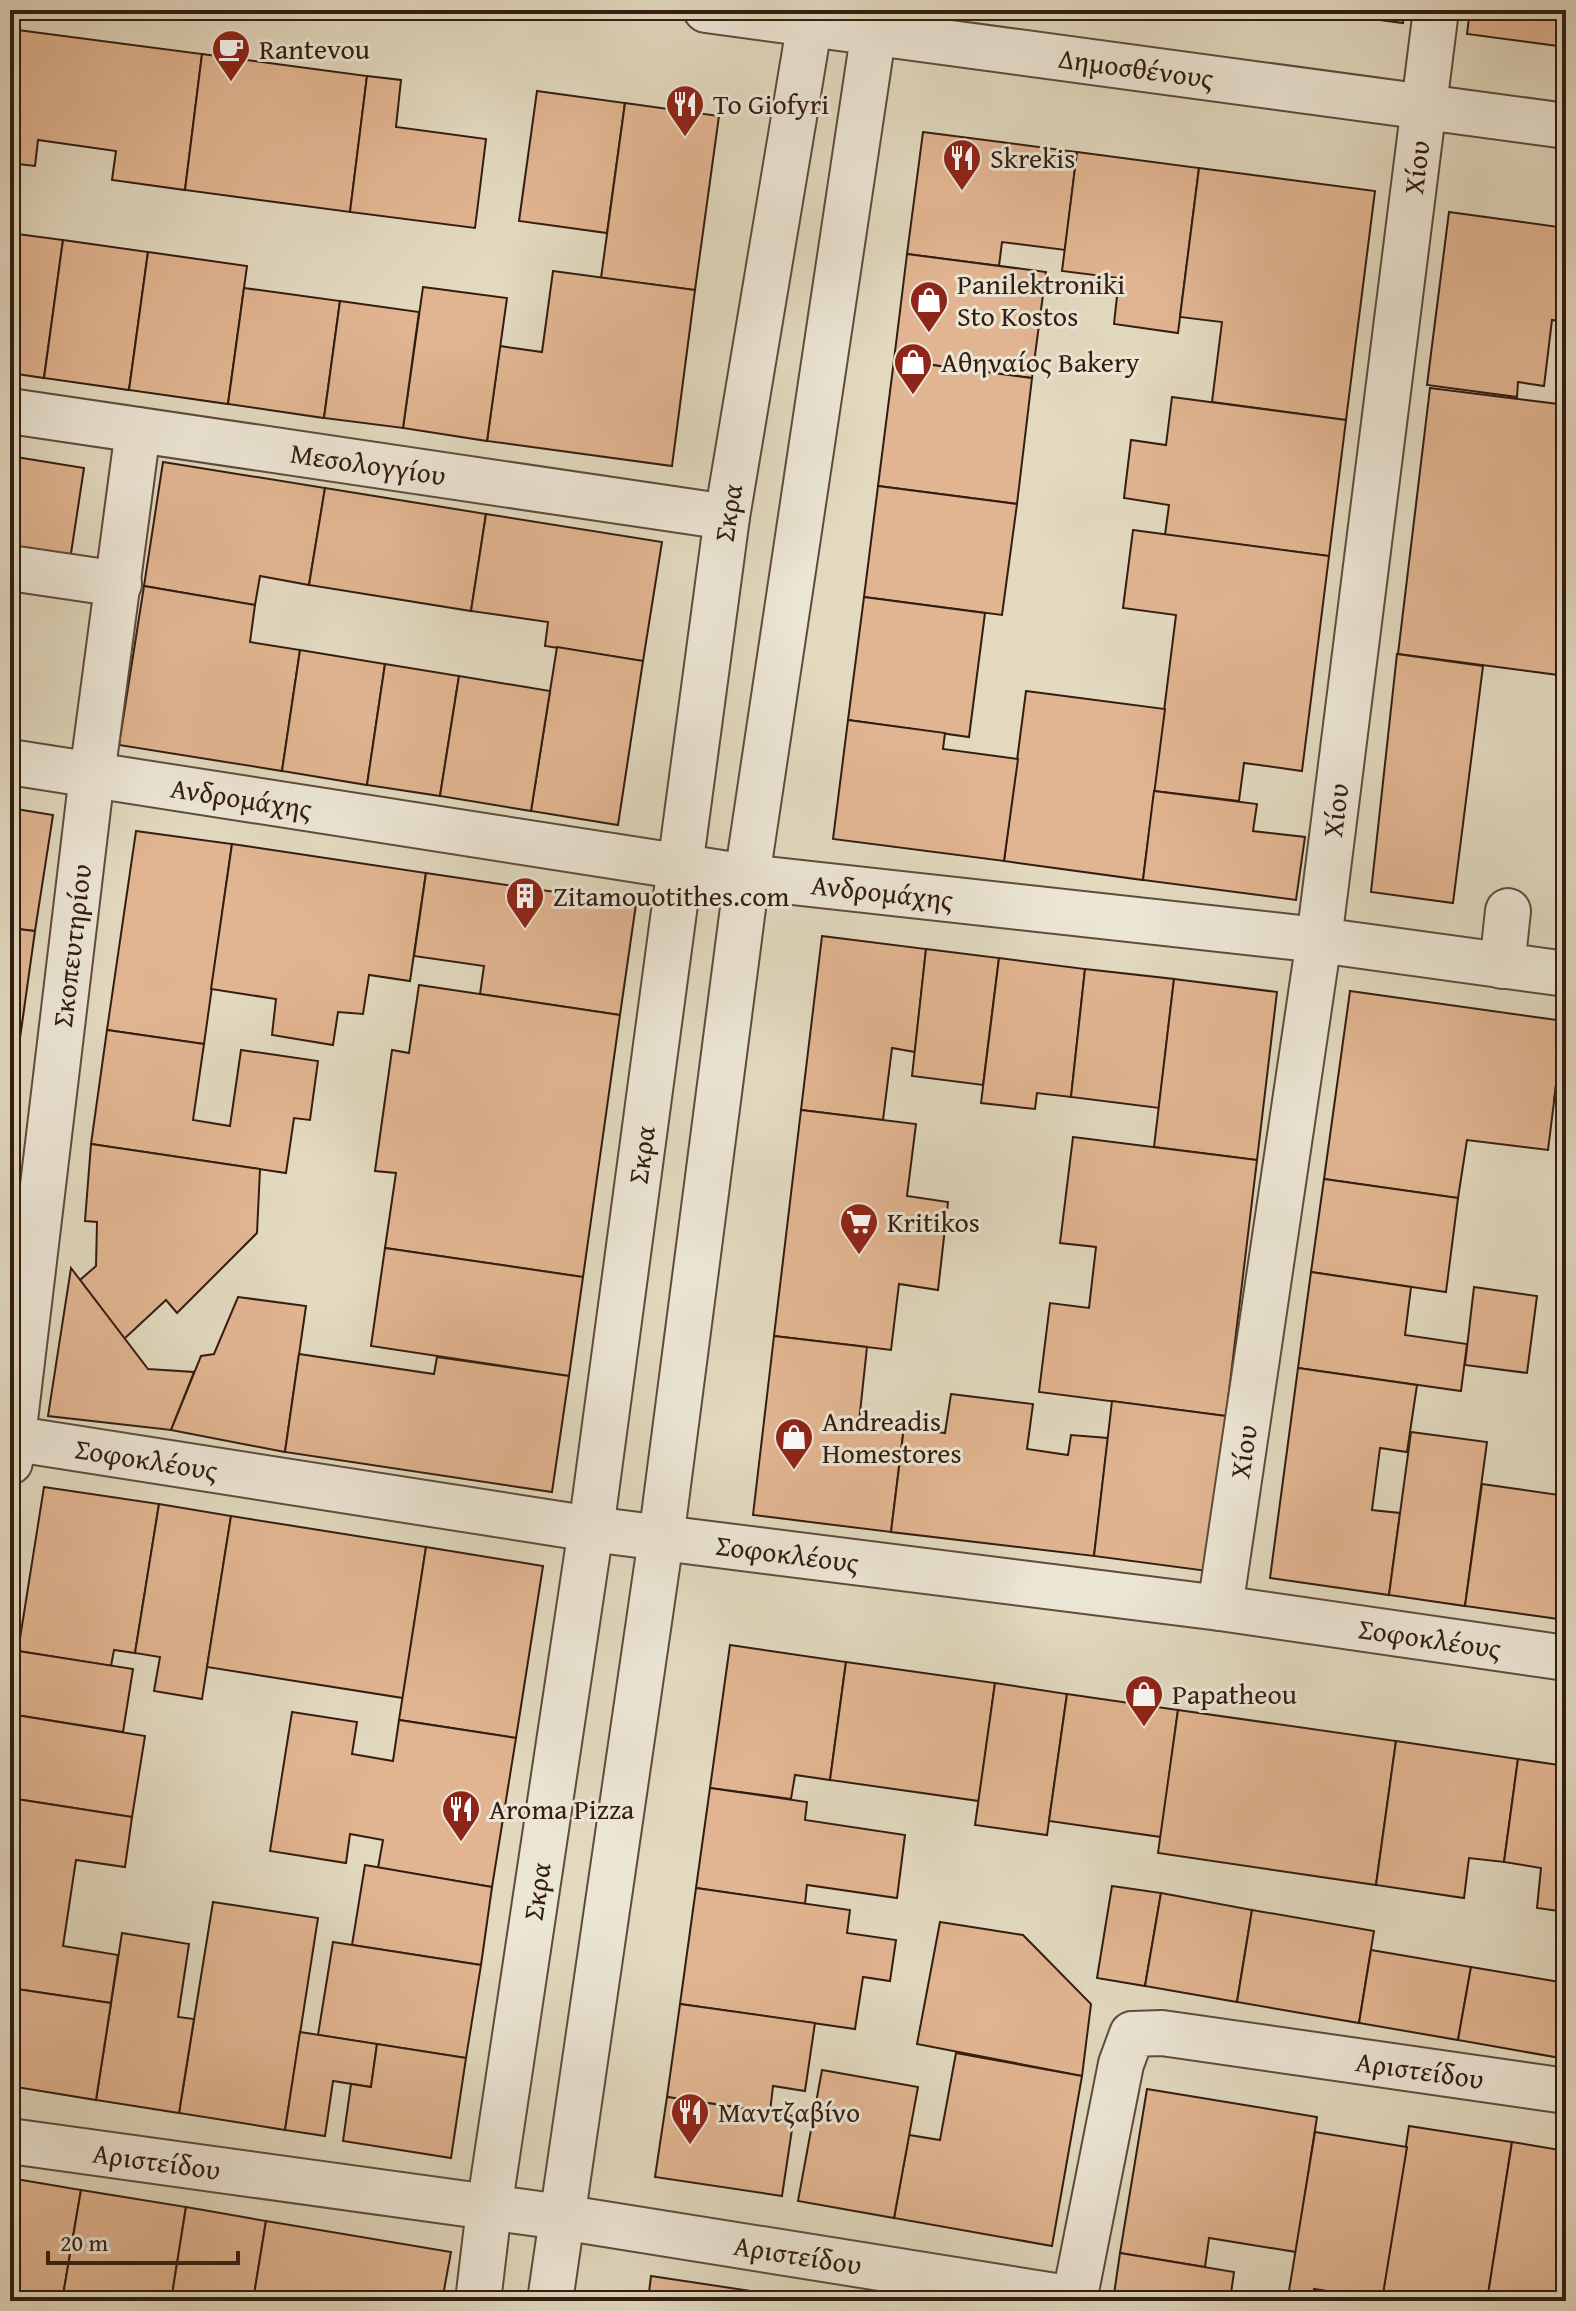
<svg xmlns="http://www.w3.org/2000/svg" width="1576" height="2311" viewBox="0 0 1576 2311" font-family="'Gentium Book Plus',serif">
  <style>
    .building { fill: #e1b591; stroke: #331c11; stroke-width: 2 }
    .lines { fill: none; stroke-linecap: round; stroke-linejoin: round }
    .minor-casing { stroke: #5f4b3c; stroke-width: 48 }
    .minor { stroke: #ece6d5; stroke-width: 44 }
    .labels { text-anchor: middle; stroke-width: 6; stroke-linejoin: round; paint-order: stroke }
    .poi-label { font-size: 28px; fill: #331c11; stroke: #ece6d5; text-anchor: start }
    .street-label { font-size: 28px; fill: #331c11; stroke: #ece6d5 }
  </style>
  <rect width="100%" height="100%" fill="#e2d9bf"/>
  <filter id="stains"><feTurbulence type="fractalNoise" baseFrequency=".0025" numOctaves="4"/><feColorMatrix values="0 0 0 0 .2 0 0 0 0 .09 0 0 0 0 .02 0 0 0 .5 -.17"/></filter>
  <radialGradient id="worn" r=".72"><stop offset=".6" stop-color="#630" stop-opacity="0"/><stop offset="1" stop-color="#630" stop-opacity=".3"/></radialGradient>
  <!-- building -->
  <g class="building">
    <path d="M1304,10H1404L1403,23Z"/>
    <path d="M1470,10H1566V47L1467,34Z"/>
    <path d="M10,29L202,54L185,190L112,180L116,151L38,140L35,166L10,163Z"/>
    <path d="M202,54L367,76L350,212L185,190Z"/>
    <path d="M367,76L401,80L396,127L486,139L475,228L350,212Z"/>
    <path d="M537,91L625,103L607,233L519,221Z"/>
    <path d="M625,103L719,116L695,290L601,278Z"/>
    <path d="M923,132L1077,152L1065,250L1002,242L999,266L907,254Z"/>
    <path d="M1077,152L1199,168L1178,333L1114,324L1119,278L1062,271Z"/>
    <path d="M1199,168L1375,191L1346,420L1212,402L1222,322L1180,317Z"/>
    <path d="M1449,212L1566,228V322L1552,320L1544,386L1518,382L1517,397L1427,385Z"/>
    <path d="M10,233L63,240L44,378L10,373Z"/>
    <path d="M63,240L148,252L129,390L44,378Z"/>
    <path d="M148,252L247,266L228,404L129,390Z"/>
    <path d="M907,254L1046,272L1032,378L894,360Z"/>
    <path d="M553,271L695,290L672,466L487,441L500,346L542,352Z"/>
    <path d="M423,287L507,298L487,441L403,428Z"/>
    <path d="M244,288L340,301L324,418L228,404Z"/>
    <path d="M340,301L419,312L403,428L324,418Z"/>
    <path d="M894,360L1032,378L1017,504L878,486Z"/>
    <path d="M1430,388L1566,405V676L1398,654Z"/>
    <path d="M1172,397L1346,420L1329,556L1165,535L1169,505L1124,498L1131,440L1166,445Z"/>
    <path d="M10,456L84,468L70,560L10,551Z"/>
    <path d="M163,462L325,488L309,585L260,576L255,605L144,586Z"/>
    <path d="M878,486L1017,504L1002,615L864,597Z"/>
    <path d="M325,488L486,514L471,611L309,585Z"/>
    <path d="M486,514L662,542L643,661L545,646L548,622L471,611Z"/>
    <path d="M1133,530L1329,556L1302,771L1244,763L1239,801L1154,791L1176,615L1123,608Z"/>
    <path d="M144,586L255,605L250,642L300,650L282,771L119,745Z"/>
    <path d="M864,597L985,613L969,737L848,720Z"/>
    <path d="M557,647L643,661L618,825L531,811Z"/>
    <path d="M300,650L385,664L367,785L282,771Z"/>
    <path d="M1397,654L1483,666L1453,903L1371,892Z"/>
    <path d="M385,664L459,676L440,796L367,785Z"/>
    <path d="M459,676L550,691L531,811L440,796Z"/>
    <path d="M1026,691L1165,709L1143,880L1004,861Z"/>
    <path d="M848,720L945,733L943,749L1018,759L1004,861L833,839Z"/>
    <path d="M1154,791L1257,804L1253,831L1305,837L1296,900L1143,880Z"/>
    <path d="M10,808L53,815L35,931L10,928Z"/>
    <path d="M136,831L232,844L204,1044L107,1030Z"/>
    <path d="M232,844L426,873L410,981L369,975L363,1014L338,1012L333,1045L272,1035L276,999L211,989Z"/>
    <path d="M426,873L636,904L620,1015L480,994L484,966L414,956Z"/>
    <path d="M10,928L35,931L22,1024L10,1022Z"/>
    <path d="M822,936L926,949L915,1052L892,1048L883,1120L801,1110Z"/>
    <path d="M926,949L999,958L983,1085L912,1076Z"/>
    <path d="M999,958L1085,969L1071,1097L1037,1093L1035,1109L981,1103Z"/>
    <path d="M1085,969L1174,979L1159,1108L1071,1097Z"/>
    <path d="M1174,979L1277,992L1257,1160L1154,1147Z"/>
    <path d="M419,985L620,1015L583,1277L385,1248L396,1173L375,1171L392,1050L409,1053Z"/>
    <path d="M1350,991L1564,1021L1548,1150L1467,1140L1458,1198L1324,1179Z"/>
    <path d="M1564,1021H1566V1103L1554,1101Z"/>
    <path d="M10,1022L22,1024L10,1106Z"/>
    <path d="M107,1030L204,1044L193,1120L230,1126L241,1050L318,1061L310,1120L294,1118L286,1173L91,1144Z"/>
    <path d="M801,1110L916,1124L907,1196L948,1202L938,1290L899,1284L891,1350L774,1336Z"/>
    <path d="M1073,1137L1257,1160L1226,1416L1039,1392L1050,1303L1089,1308L1096,1247L1060,1243Z"/>
    <path d="M91,1144L260,1169L257,1233L177,1313L166,1300L124,1339L80,1280L96,1266L97,1222L85,1221Z"/>
    <path d="M1324,1179L1458,1198L1446,1292L1311,1272Z"/>
    <path d="M385,1248L583,1277L569,1376L371,1346Z"/>
    <path d="M71,1268L148,1369L194,1372L171,1430L48,1416Z"/>
    <path d="M1311,1272L1411,1287L1405,1335L1467,1344L1461,1391L1298,1368Z"/>
    <path d="M1474,1287L1537,1296L1527,1373L1465,1365Z"/>
    <path d="M238,1297L306,1306L285,1452L171,1430L201,1356L214,1354Z"/>
    <path d="M774,1336L867,1347L859,1422L904,1427L891,1532L753,1515Z"/>
    <path d="M299,1354L434,1374L437,1357L569,1376L552,1492L285,1452Z"/>
    <path d="M1298,1368L1417,1385L1407,1452L1380,1448L1372,1510L1400,1513L1389,1595L1270,1578Z"/>
    <path d="M951,1394L1033,1404L1027,1449L1068,1455L1071,1435L1108,1438L1094,1556L891,1532L904,1427L945,1433Z"/>
    <path d="M1112,1401L1226,1416L1207,1571L1094,1556Z"/>
    <path d="M1411,1432L1487,1442L1465,1606L1389,1595Z"/>
    <path d="M1482,1484L1566,1496V1620L1465,1606Z"/>
    <path d="M44,1487L159,1504L135,1653L114,1650L111,1666L18,1651Z"/>
    <path d="M159,1504L231,1516L202,1699L154,1691L160,1657L135,1653Z"/>
    <path d="M231,1516L426,1547L403,1698L207,1667Z"/>
    <path d="M426,1547L543,1566L516,1738L399,1720Z"/>
    <path d="M730,1645L846,1662L830,1780L795,1775L791,1799L710,1788Z"/>
    <path d="M18,1651L133,1669L123,1732L10,1714Z"/>
    <path d="M846,1662L995,1683L979,1801L830,1780Z"/>
    <path d="M995,1683L1067,1694L1047,1835L975,1825Z"/>
    <path d="M1067,1694L1178,1710L1161,1837L1049,1821Z"/>
    <path d="M1178,1710L1396,1741L1376,1885L1158,1853Z"/>
    <path d="M292,1712L357,1722L352,1754L393,1761L399,1720L516,1738L492,1887L378,1868L383,1840L350,1834L346,1863L270,1851Z"/>
    <path d="M10,1714L145,1736L132,1817L10,1798Z"/>
    <path d="M1396,1741L1518,1759L1504,1862L1469,1858L1464,1898L1376,1885Z"/>
    <path d="M1518,1759L1566,1766V1912L1537,1908L1541,1868L1504,1862Z"/>
    <path d="M710,1788L807,1802L805,1820L905,1835L897,1898L807,1885L805,1904L696,1888Z"/>
    <path d="M10,1798L132,1817L125,1867L76,1860L63,1946L118,1955L111,2003L10,1988Z"/>
    <path d="M365,1865L492,1887L481,1965L352,1945Z"/>
    <path d="M1112,1886L1161,1893L1145,1986L1097,1978Z"/>
    <path d="M696,1888L850,1910L847,1933L896,1940L890,1981L863,1977L855,2029L680,2004Z"/>
    <path d="M1161,1893L1252,1910L1237,2002L1145,1986Z"/>
    <path d="M213,1902L318,1918L285,2130L179,2113Z"/>
    <path d="M1252,1910L1374,1931L1359,2023L1237,2002Z"/>
    <path d="M940,1922L1023,1935L1091,2004L1082,2076L917,2044Z"/>
    <path d="M122,1933L189,1944L178,2017L194,2019L179,2113L96,2100Z"/>
    <path d="M333,1942L481,1965L466,2058L318,2035Z"/>
    <path d="M1371,1950L1471,1967L1458,2040L1359,2023Z"/>
    <path d="M1471,1967L1566,1983V2059L1458,2040Z"/>
    <path d="M10,1988L111,2003L96,2100L10,2086Z"/>
    <path d="M680,2004L815,2023L805,2091L773,2086L770,2112L667,2097Z"/>
    <path d="M300,2032L377,2044L371,2087L333,2081L325,2136L285,2130Z"/>
    <path d="M377,2044L466,2058L451,2158L343,2141L351,2084L371,2087Z"/>
    <path d="M956,2053L1082,2076L1052,2246L894,2218L909,2135L940,2140Z"/>
    <path d="M822,2070L918,2087L894,2218L798,2201Z"/>
    <path d="M1147,2089L1317,2117L1296,2252L1209,2238L1205,2267L1120,2253Z"/>
    <path d="M667,2097L794,2116L782,2196L655,2177Z"/>
    <path d="M1409,2126L1512,2142L1487,2301L1382,2300Z"/>
    <path d="M1315,2132L1407,2147L1382,2300L1314,2289L1312,2300L1288,2297Z"/>
    <path d="M1512,2142L1566,2151V2301H1487Z"/>
    <path d="M10,2178L81,2190L62,2301H10Z"/>
    <path d="M81,2190L186,2207L171,2301H62Z"/>
    <path d="M186,2207L266,2221L253,2301H171Z"/>
    <path d="M266,2221L451,2252L442,2301H253Z"/>
    <path d="M1120,2253L1234,2272L1230,2301H1113Z"/>
    <path d="M651,2276L791,2297L790,2301H648Z"/>
  </g>
  <g class="lines">
    <defs>
      <g id="minor">
        <path id="s1" d="M706,10L1566,126"/>
        <path id="s2" d="M10,411L727,517"/>
        <path d="M10,568L119,584"/>
        <path id="s3" d="M10,762L747,877L1319,940L1566,974"/>
        <path d="M1502,966L1508,911"/>
        <path id="s4" d="M10,1438L591,1529L1220,1608L1566,1658"/>
        <path id="s5" d="M10,1462L92,775L138,430"/>
        <path id="s6" d="M1220,1608L1319,940L1436,10"/>
        <path id="s7" d="M10,2141L561,2217L1074,2299"/>
        <path id="s8" d="M478,2301L489,2209L591,1529L727,517L812,10"/>
        <path d="M550,2301L661,1539L747,877L877,10"/>
        <path id="s9" d="M1074,2301L1121,2064L1132,2034L1162,2033L1566,2091"/>
      </g>
    </defs>
    <!-- minor casing -->
    <use href="#minor" class="minor-casing"/>
    <!-- minor -->
    <use href="#minor" class="minor"/>
  </g>
  <!-- icons -->
  <defs>
    <symbol id="cafe-pin" viewBox="-11 -11 22 30"><path d="M0 17L-7.5 6A9.5 9.5 0 1 1 7.5 6Z" fill="#8f2418" stroke="#ece6d5"/><path d="M-5.5-4.5H6V0H3Q3 3.5 0 3.5H-2.5Q-5.5 3.5-5.5 0ZM3-3.2v2h1.7v-2ZM-6 4.5H4V6H-6Z" fill="#fff"/></symbol>
    <symbol id="restaurant-pin" viewBox="-11 -11 22 30"><path d="M0 17L-7.5 6A9.5 9.5 0 1 1 7.5 6Z" fill="#8f2418" stroke="#ece6d5"/><path d="M-5-6h1v4h1v-4h1v4h1v-4h1v5L-1.5 .5V6h-2V.5L-5-1ZM5-6V6H3V1.5H1.5Q1.5-4 5-6Z" fill="#fff"/></symbol>
    <symbol id="shop-pin" viewBox="-11 -11 22 30"><path d="M0 17L-7.5 6A9.5 9.5 0 1 1 7.5 6Z" fill="#8f2418" stroke="#ece6d5"/><path d="M-5-2.5h2.3a2.7 3.5 0 0 1 5.4 0H5L5.5 6h-11ZM-1.5-2.5h3a1.5 2.3 0 0 0-3 0Z" fill="#fff"/></symbol>
    <symbol id="building-pin" viewBox="-11 -11 22 30"><path d="M0 17L-7.5 6A9.5 9.5 0 1 1 7.5 6Z" fill="#8f2418" stroke="#ece6d5"/><path d="M-4-6H4V6H1V3H-1V6H-4ZM-2.5-4.3h1.7v1.8h-1.7ZM.8-4.3h1.7v1.8H.8ZM-2.5-1h1.7V.8h-1.7ZM.8-1h1.7V.8H.8Z" fill="#fff"/></symbol>
    <symbol id="supermarket-pin" viewBox="-11 -11 22 30"><path d="M0 17L-7.5 6A9.5 9.5 0 1 1 7.5 6Z" fill="#8f2418" stroke="#ece6d5"/><path d="M-6-5.5h2.5l.6 2H6L4.5 2H-2.5L-4.4-4H-6ZM-1.5 3.2a1.3 1.3 0 1 0 .1 0ZM3 3.2a1.3 1.3 0 1 0 .1 0Z" fill="#fff"/></symbol>
  </defs>
  <g fill-rule="evenodd">
    <use href="#cafe-pin" x="209" y="27" width="44" height="60"/>
    <use href="#restaurant-pin" x="663" y="82" width="44" height="60"/>
    <use href="#restaurant-pin" x="940" y="136" width="44" height="60"/>
    <use href="#shop-pin" x="907" y="278" width="44" height="60"/>
    <use href="#shop-pin" x="891" y="340" width="44" height="60"/>
    <use href="#building-pin" x="503" y="874" width="44" height="60"/>
    <use href="#supermarket-pin" x="837" y="1200" width="44" height="60"/>
    <use href="#shop-pin" x="772" y="1415" width="44" height="60"/>
    <use href="#shop-pin" x="1122" y="1672" width="44" height="60"/>
    <use href="#restaurant-pin" x="439" y="1787" width="44" height="60"/>
    <use href="#restaurant-pin" x="668" y="2090" width="44" height="60"/>
  </g>
  <g class="labels">
    <!-- poi labels -->
    <g class="poi-label">
      <text x="259" y="59">Rantevou</text>
      <text x="713" y="114">To Giofyri</text>
      <text x="990" y="168">Skrekis</text>
      <text x="957" y="294">Panilektroniki<tspan x="957" dy="32">Sto Kostos</tspan></text>
      <text x="941" y="372">Αθηναίος Bakery</text>
      <text x="553" y="906">Zitamouotithes.com</text>
      <text x="887" y="1232">Kritikos</text>
      <text x="822" y="1431">Andreadis<tspan x="822" dy="32">Homestores</tspan></text>
      <text x="1172" y="1704">Papatheou</text>
      <text x="489" y="1819">Aroma Pizza</text>
      <text x="718" y="2122">Μαντζαβίνο</text>
    </g>
    <!-- street labels -->
    <g class="street-label">
      <text dy="10" stroke="none"><textPath href="#s1" startOffset="434">Δημοσθένους</textPath></text>
      <text dy="10" stroke="none"><textPath href="#s6" startOffset="1454">Χίου</textPath></text>
      <text dy="10" stroke="none"><textPath href="#s2" startOffset="362">Μεσολογγίου</textPath></text>
      <text dy="10" stroke="none"><textPath href="#s8" startOffset="1806">Σκρα</textPath></text>
      <text dy="10" stroke="none"><textPath href="#s3" startOffset="234">Ανδρομάχης</textPath></text>
      <text dy="10" stroke="none"><textPath href="#s6" startOffset="806">Χίου</textPath></text>
      <text dy="10" stroke="none"><textPath href="#s3" startOffset="882">Ανδρομάχης</textPath></text>
      <text dy="10" stroke="none"><textPath href="#s5" startOffset="520">Σκοπευτηρίου</textPath></text>
      <text dy="10" stroke="none"><textPath href="#s8" startOffset="1158">Σκρα</textPath></text>
      <text dy="10" stroke="none"><textPath href="#s6" startOffset="158">Χίου</textPath></text>
      <text dy="10" stroke="none"><textPath href="#s4" startOffset="138">Σοφοκλέους</textPath></text>
      <text dy="10" stroke="none"><textPath href="#s4" startOffset="786">Σοφοκλέους</textPath></text>
      <text dy="10" stroke="none"><textPath href="#s4" startOffset="1434">Σοφοκλέους</textPath></text>
      <text dy="10" stroke="none"><textPath href="#s8" startOffset="414">Σκρα</textPath></text>
      <text dy="10" stroke="none"><textPath href="#s9" startOffset="564">Αριστείδου</textPath></text>
      <text dy="10" stroke="none"><textPath href="#s7" startOffset="148">Αριστείδου</textPath></text>
      <text dy="10" stroke="none"><textPath href="#s7" startOffset="796">Αριστείδου</textPath></text>
    </g>
  </g>
  <!-- margin -->
  <rect width="1576" height="2311" fill="none" stroke="#e2d9bf" stroke-width="40"/>
  <rect x="12" y="12" width="1552" height="2287" fill="none" stroke="#331c11" stroke-width="4"/>
  <rect x="20" y="20" width="1536" height="2271" fill="none" stroke="#331c11" stroke-width="2"/>
  <!-- scale -->
  <path d="M48 2251v12h190v-12" fill="none" stroke="#331c11" stroke-width="4"/>
  <text x="60" y="2251" font-size="24" fill="#331c11" stroke="#ece6d5" stroke-width="6" paint-order="stroke">20 m</text>
  <rect width="100%" height="100%" filter="url(#stains)"/>
  <rect width="100%" height="100%" fill="url(#worn)"/>
</svg>
